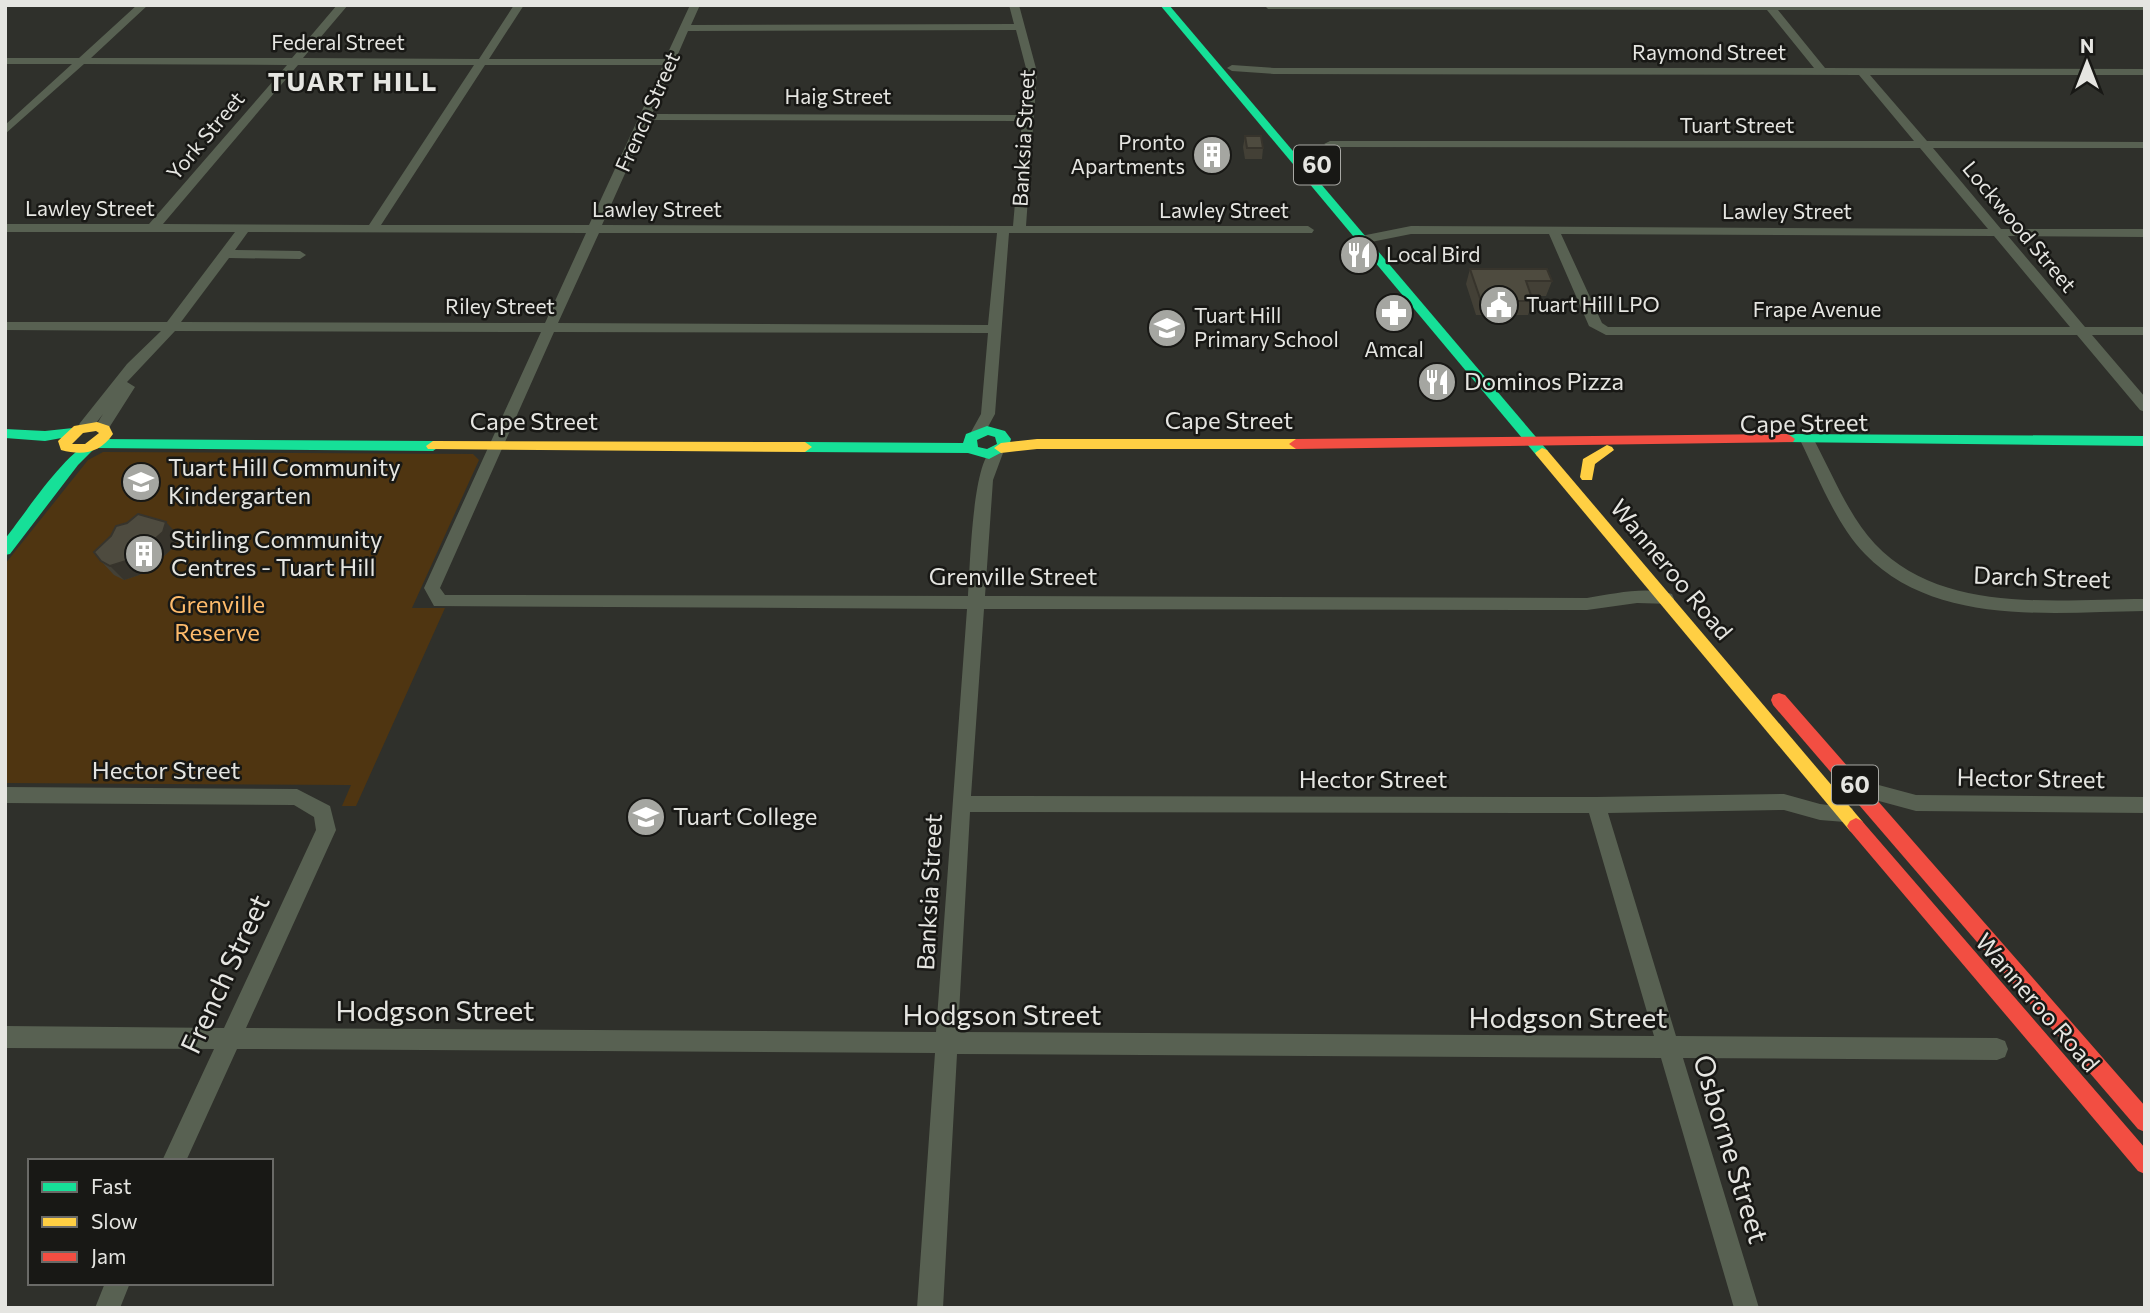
<svg xmlns="http://www.w3.org/2000/svg" width="2150" height="1313" viewBox="0 0 2150 1313" font-family="Commissioner,sans-serif">
  <style>
    .green { fill: #4f3511 }
    .lines { fill: none; stroke-linecap: round; stroke-linejoin: round }
    .street { fill: #586152; fill-rule: evenodd }
    .fast { fill: #16e098; fill-rule: evenodd }
    .slow { fill: #ffcf43; fill-rule: evenodd }
    .jam { fill: #f24e42; fill-rule: evenodd }
    .wall { fill: #434036 }
    .shaded-wall { fill: #37342c }
    .building { fill: #4e4b3f; stroke: #37342c; stroke-width: 2 }
    .labels { text-anchor: middle; stroke-width: 5; stroke-linejoin: round; paint-order: stroke }
    .far-street-label { font-size: 21px; fill: #e5e5e1; stroke: #181815 }
    .far-poi-label { font-size: 21px; fill: #e5e5e1; stroke: #181815; text-anchor: start }
    .shield { fill: #181815; stroke: #a8a8a4; stroke-width: 2 }
    .shield-label { font-size: 23px; font-weight: bold; fill: #e5e5e1 }
    .poi-label { font-size: 24px; fill: #e5e5e1; stroke: #181815; text-anchor: start }
    .street-label { font-size: 24px; fill: #e5e5e1; stroke: #181815 }
    .park-label { font-size: 24px; fill: #febb6b; stroke: #181815 }
    .far-district-label { font-size: 26px; font-weight: bold; letter-spacing: 2px; fill: #e5e5e1; stroke: #181815 }
    .near-street-label { font-size: 28px; fill: #e5e5e1; stroke: #181815 }
  </style>
  <rect width="100%" height="100%" fill="#2f302b"/>
  <!-- green -->
  <path class="green" d="M103,452L473,454L479,460L412,608H445L356,806H342L351,785L5,783V564L88,460Z"/>
  <g class="lines">
    <!-- street -->
    <g class="street">
      <path d="M137,5H148L91,58H292L337,5H348L303,58L479,59L514,5H524L489,59H665L690,5H700L691,25L1014,24L1009,5H1019L1037,72L1026,226H1308L1314,230L1312,233H1009L995,414L983,436L978,437L971,432L981,414L988,333L554,332L440,588L445,595L968,596C970,571 972,454 995,448L1003,453L993,480L985,596L1587,598C1614,594 1645,586 1672,594L1674,599L1672,604L1637,603L1587,610L984,609L971,796L1596,797L1784,794L1820,804L1852,808L1855,814L1852,820L1845,822L1820,820L1784,810L1608,813L1676,1036L1997,1038L2005,1041L2008,1049L2005,1057L1997,1060L1683,1058L1759,1308H1734L1661,1058L957,1054L943,1308H917L935,1053L237,1049L186,1161H162L214,1049L5,1048V1026L224,1028L316,830L314,817L294,805L5,803V787L297,789L330,806L336,830L246,1028L936,1032L967,609L434,606L424,588L541,332L175,331L127,382L135,387L107,431H97L95,427L103,414L90,431H80L78,427L80,423L127,364L161,331L5,330V322H167L235,232H5V224H149L287,65L84,64L5,134V125L72,64H5V58H79ZM1016,30L1027,72L1023,115L652,114L688,31ZM298,65H474L369,225L163,224ZM485,65H663L589,225H381ZM649,120L1022,121L1013,226L602,225ZM248,232L586,233L545,323L181,322L229,258L300,259L306,255L300,251L235,250ZM599,233H997L988,325L558,323ZM970,812L1589,813L1654,1036L958,1032Z"/>
      <path d="M2145,5V10H1778L1825,68L2145,69V75H1870L1927,141L2145,142V148H1933L2001,229H2145V237L2008,236L2085,327H2145V335H2092L2145,397V412L2140,410L2077,335H1606L1589,326L1549,234H1411L1361,244L1355,240L1361,236L1411,226L1988,229L1920,148L1330,147L1324,144L1330,141H1914L1859,75L1274,74L1232,71L1227,68L1232,65L1274,68H1814L1767,10L1268,9L1264,5ZM1561,234L1994,236L2070,327H1608L1602,323Z"/>
      <path d="M1806,433L1813,438C1832,473 1848,515 1875,544C1942,615 2057,599 2145,599V611C2052,612 1936,627 1865,554C1835,523 1818,476 1799,438Z"/>
      <path d="M1860,780L1916,795L2145,797V813L1916,811L1853,794L1850,788L1853,782Z"/>
      <path d="M105,1283H130L120,1308H95Z"/>
    </g>
    <!-- fast -->
    <g class="fast">
      <path d="M1160,5H1169L1547,450L1549,453L1547,456H1537Z"/>
      <path d="M987,426L1005,431L1011,439L1008,449L989,459L968,453L805,452L798,447L805,442L963,443L966,434ZM988,435L995,437L997,444L987,449L978,447L977,440Z"/>
      <path d="M73,428L78,429V435L45,441L5,438V429L45,431Z"/>
      <path d="M1788,434L2145,436V446L1783,442L1781,439L1783,436Z"/>
      <path d="M96,439L433,441L440,446L433,451L95,448L78,465L10,554L5,555V539C27,511 66,450 96,439Z"/>
    </g>
    <!-- slow -->
    <g class="slow">
      <path d="M97,422L109,426L113,434C100,453 83,456 61,450L58,441L74,426ZM96,431L99,433L85,444H72L83,433Z"/>
      <path d="M1037,439H1296L1303,444L1296,449H1037L1001,453L994,448L1001,443Z"/>
      <path d="M433,441L805,442L812,447L805,452L428,449L426,446Z"/>
      <path d="M1607,445L1612,447L1614,450L1595,464L1592,480H1582L1580,477L1583,459Z"/>
      <path d="M1542,448L1547,450L1862,821L1865,826L1862,831L1856,834L1850,831L1537,456L1535,453Z"/>
    </g>
    <!-- jam -->
    <g class="jam">
      <path d="M1788,434L1795,439L1793,442L1296,449L1289,444L1296,439Z"/>
      <path d="M1779,693L1785,695L2145,1106V1132L2138,1129L1773,705L1771,700L1773,695Z"/>
      <path d="M1856,818L1862,821L2145,1148V1174L2138,1171L1850,831L1847,826L1850,821Z"/>
    </g>
  </g>
  <!-- wall -->
  <g class="wall">
    <path d="M1245,136L1263,148L1262,159H1245L1243,147Z"/>
    <path d="M1470,269L1552,281L1546,296H1531L1533,301L1528,315H1476L1466,284Z"/>
    <path d="M127,523L179,536L175,546L152,567L139,575L124,580L114,575L101,561Z"/>
  </g>
  <!-- shaded-wall -->
  <path class="shaded-wall" d="M166,522L179,536L175,546L152,567L139,575L124,580L110,566Z"/>
  <!-- building -->
  <g class="building">
    <path d="M1245,136H1261L1263,148H1247Z"/>
    <path d="M1470,269H1547L1552,281H1526L1533,301H1481Z"/>
    <path d="M138,514L166,522L163,532L139,553L126,561L110,566L101,561L94,552L111,536L116,526L127,523Z"/>
  </g>
  <!-- icons -->
  <defs>
    <symbol id="building-disc" viewBox="-11 -11 22 22"><circle r="9.5" fill="#a5a6a1" stroke="#181815"/><path d="M-4-6H4V6H1V3H-1V6H-4ZM-2.5-4.3h1.7v1.8h-1.7ZM.8-4.3h1.7v1.8H.8ZM-2.5-1h1.7V.8h-1.7ZM.8-1h1.7V.8H.8Z" fill="#fff"/></symbol>
    <symbol id="restaurant-disc" viewBox="-11 -11 22 22"><circle r="9.5" fill="#a5a6a1" stroke="#181815"/><path d="M-5-6h1v4h1v-4h1v4h1v-4h1v5L-1.5 .5V6h-2V.5L-5-1ZM5-6V6H3V1.5H1.5Q1.5-4 5-6Z" fill="#fff"/></symbol>
    <symbol id="civic-disc" viewBox="-11 -11 22 22"><circle r="9.5" fill="#a5a6a1" stroke="#181815"/><path d="M-.6-6.5H3V-4.5H.6V-3L4-1V1h2V6H-6V1h2V-1L-.6-3ZM-1.2 2.5V6h2.4V2.5Z" fill="#fff"/></symbol>
    <symbol id="pharmacy-disc" viewBox="-11 -11 22 22"><circle r="9.5" fill="#a5a6a1" stroke="#181815"/><path d="M-2-6h4v4h4v4h-4v4h-4v-4h-4v-4h4Z" fill="#fff"/></symbol>
    <symbol id="school-disc" viewBox="-11 -11 22 22"><circle r="9.5" fill="#a5a6a1" stroke="#181815"/><path d="M0-5L7-2L0 1L-7-2ZM-4 1L0 2.5L4 1V4Q0 6-4 4Z" fill="#fff"/></symbol>
  </defs>
  <g fill-rule="evenodd">
    <use href="#building-disc" x="1190" y="133" width="44" height="44"/>
    <use href="#restaurant-disc" x="1337" y="233" width="44" height="44"/>
    <use href="#civic-disc" x="1477" y="283" width="44" height="44"/>
    <use href="#pharmacy-disc" x="1372" y="291" width="44" height="44"/>
    <use href="#school-disc" x="1145" y="306" width="44" height="44"/>
    <use href="#restaurant-disc" x="1415" y="360" width="44" height="44"/>
    <use href="#school-disc" x="119" y="460" width="44" height="44"/>
    <use href="#building-disc" x="122" y="532" width="44" height="44"/>
    <use href="#school-disc" x="624" y="795" width="44" height="44"/>
  </g>
  <g class="labels">
    <!-- far-street labels -->
    <g class="far-street-label">
      <text x="338" y="50">Federal Street</text>
      <text x="1709" y="60">Raymond Street</text>
      <text x="838" y="104">Haig Street</text>
      <text transform="translate(648 112) rotate(-66)" y="7">French Street</text>
      <text x="1737" y="133">Tuart Street</text>
      <text transform="translate(206 136) rotate(-50)" y="7">York Street</text>
      <text transform="translate(1024 138) rotate(-87)" y="7">Banksia Street</text>
      <text x="90" y="216">Lawley Street</text>
      <text x="657" y="217">Lawley Street</text>
      <text x="1224" y="218">Lawley Street</text>
      <text x="1787" y="219">Lawley Street</text>
      <text transform="translate(2019 227) rotate(50)" y="7">Lockwood Street</text>
      <text x="500" y="314">Riley Street</text>
      <text x="1817" y="317">Frape Avenue</text>
    </g>
    <!-- far-poi labels -->
    <g class="far-poi-label">
      <text x="1185" y="150" text-anchor="end">Pronto<tspan x="1185" dy="24">Apartments</tspan></text>
      <text x="1386" y="262">Local Bird</text>
      <text x="1526" y="312">Tuart Hill LPO</text>
      <text x="1194" y="323">Tuart Hill<tspan x="1194" dy="24">Primary School</tspan></text>
      <text x="1394" y="357" text-anchor="middle">Amcal</text>
    </g>
    <!-- shield labels -->
    <g class="shield">
      <rect x="1294" y="145.5" width="46" height="39" rx="5"/>
      <rect x="1832" y="765.5" width="46" height="39" rx="5"/>
    </g>
    <g class="shield-label">
      <text x="1317" y="173">60</text>
      <text x="1855" y="793">60</text>
    </g>
    <!-- poi labels -->
    <g class="poi-label">
      <text x="1464" y="390">Dominos Pizza</text>
      <text x="168" y="476">Tuart Hill Community<tspan x="168" dy="28">Kindergarten</tspan></text>
      <text x="171" y="548">Stirling Community<tspan x="171" dy="28">Centres - Tuart Hill</tspan></text>
      <text x="673" y="825">Tuart College</text>
    </g>
    <!-- street labels -->
    <g class="street-label">
      <text x="1229" y="429">Cape Street</text>
      <text x="534" y="430">Cape Street</text>
      <text transform="translate(1804 424) rotate(-1)" y="8">Cape Street</text>
      <text transform="translate(1671 570) rotate(50)" y="8">Wanneroo Road</text>
      <text x="1013" y="585">Grenville Street</text>
      <text transform="translate(2042 578) rotate(2)" y="8">Darch Street</text>
      <text x="166" y="779">Hector Street</text>
      <text transform="translate(2031 779) rotate(1)" y="8">Hector Street</text>
      <text x="1373" y="788">Hector Street</text>
      <text transform="translate(930 892) rotate(-87)" y="8">Banksia Street</text>
      <text transform="translate(2037 1003) rotate(49)" y="8">Wanneroo Road</text>
    </g>
    <!-- park labels -->
    <g class="park-label">
      <text x="217" y="613">Grenville<tspan x="217" dy="28">Reserve</tspan></text>
    </g>
    <!-- far-district labels -->
    <g class="far-district-label">
      <text x="353" y="91">TUART HILL</text>
    </g>
    <!-- near-street labels -->
    <g class="near-street-label">
      <text transform="translate(225 974) rotate(-65)" y="10">French Street</text>
      <text x="435" y="1021">Hodgson Street</text>
      <text x="1002" y="1025">Hodgson Street</text>
      <text x="1568" y="1028">Hodgson Street</text>
      <text transform="translate(1731 1149) rotate(73)" y="10">Osborne Street</text>
    </g>
  </g>
  <!-- border -->
  <rect width="2150" height="1313" fill="none" stroke="#e5e5e1" stroke-width="14"/>
  <!-- legend -->
  <rect x="28" y="1159" width="245" height="126" fill="#181815" stroke="#6a6a67" stroke-width="2"/>
  <rect x="42" y="1182" width="35" height="10" fill="#16e098" stroke="#6a6a67" stroke-width="2"/>
  <text x="91" y="1194" font-size="21" fill="#e5e5e1">Fast</text>
  <rect x="42" y="1217" width="35" height="10" fill="#ffcf43" stroke="#6a6a67" stroke-width="2"/>
  <text x="91" y="1229" font-size="21" fill="#e5e5e1">Slow</text>
  <rect x="42" y="1252" width="35" height="10" fill="#f24e42" stroke="#6a6a67" stroke-width="2"/>
  <text x="91" y="1264" font-size="21" fill="#e5e5e1">Jam</text>
  <!-- north arrow -->
  <g transform="translate(2087 63)" stroke="#181815" stroke-width="5" paint-order="stroke">
  <path d="M0-5L12 26L0 18L-12 26Z" fill="#e5e5e1"/>
  <text y="-10" font-size="19" font-weight="bold" text-anchor="middle" fill="#e5e5e1">N</text>
  </g>
</svg>
